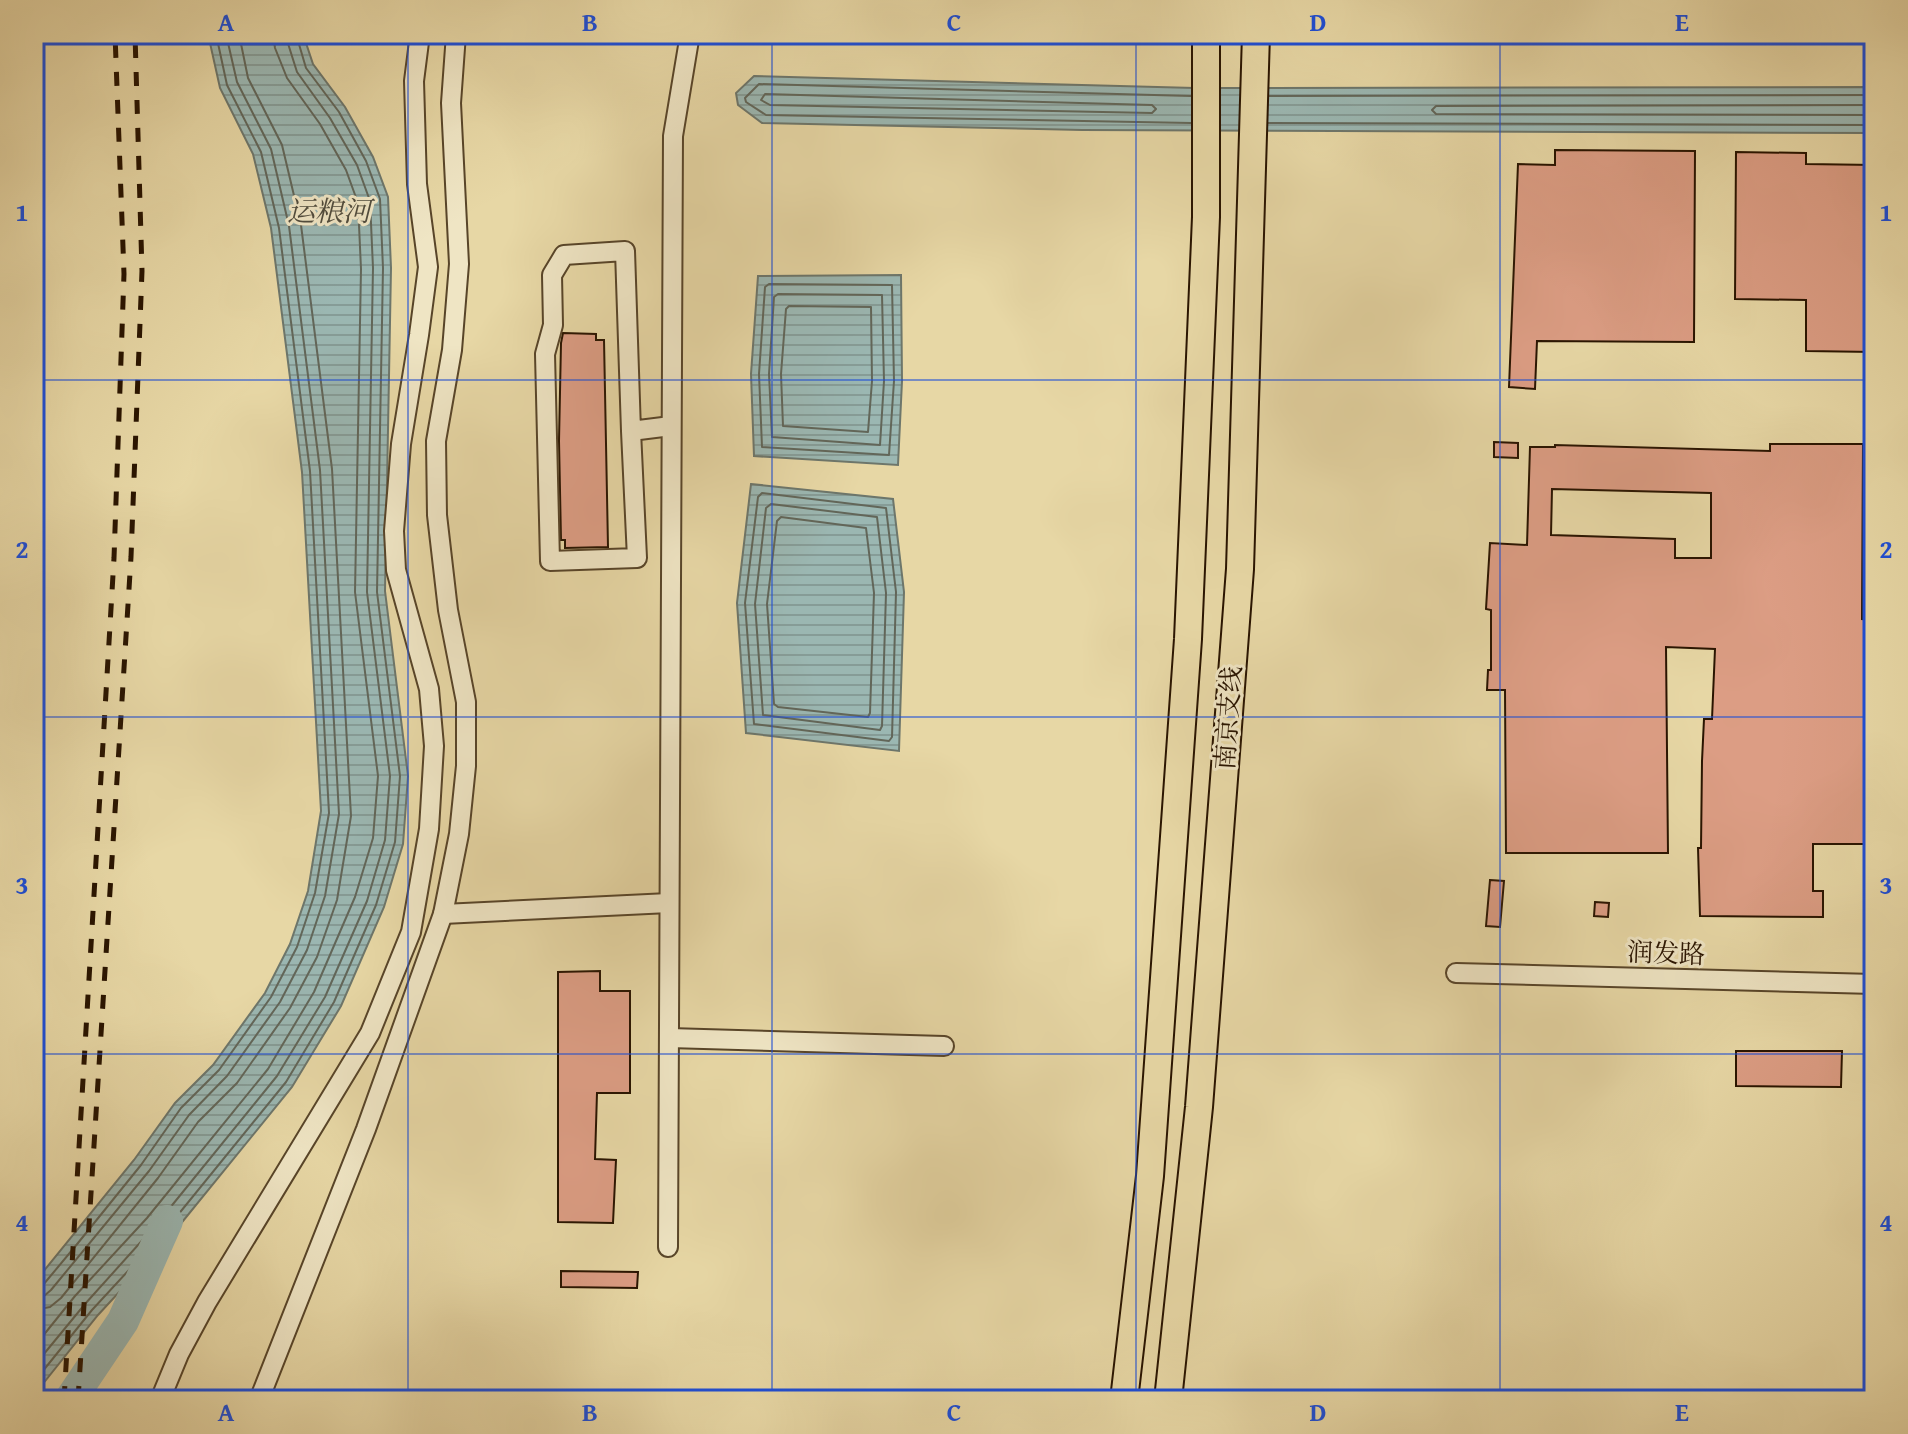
<svg xmlns="http://www.w3.org/2000/svg" width="1908" height="1434" viewBox="0 0 1908 1434" font-family="'Gentium Book Plus','Noto Serif SC',serif">
  <style>
    .water { fill: url(#water-rules); stroke: #6d766b; stroke-width: 2 }
    .lines { fill: none; stroke-linecap: round; stroke-linejoin: round }
    .shore { stroke: #626659; stroke-width: 2 }
    .river { stroke: #9bb7b2; stroke-width: 32 }
    .building { fill: #dc9d84; stroke: #291400; stroke-width: 2; fill-rule: evenodd }
    .minor-casing { stroke: #584529; stroke-width: 22 }
    .highway-casing { stroke: #291400; stroke-width: 30 }
    .minor { stroke: #efe5c4; stroke-width: 18 }
    .highway { stroke: #e7d7a5; stroke-width: 26 }
    .rail { stroke: #291400; stroke-width: 5; stroke-dasharray: 14 14; stroke-linecap: butt }
    .grid { fill: none; stroke: #1d4ed8; stroke-width: 2; stroke-opacity: 0.55 }
    .labels { text-anchor: middle; stroke-width: 6; stroke-linejoin: round; paint-order: stroke }
    .street-label { font-size: 26px; fill: #291400; stroke: #efe5c4 }
    .water-label { font-size: 28px; font-style: italic; fill: #514d3e; stroke: #efe5c4 }
    .neatline { fill: none; stroke: #1d4ed8; stroke-width: 3 }
    .grid-label { font-size: 26px; text-anchor: middle; font-weight: bold; fill: #1d4ed8 }
  </style>
  <defs>
    <pattern id="water-rules" width="6" height="5" patternUnits="userSpaceOnUse" patternTransform="scale(2)"><rect width="6" height="5" fill="#9bb7b2"/><path d="M0 2.5h6" fill="none" stroke="#869c97"/></pattern>
  </defs>
  <rect width="100%" height="100%" fill="#e7d7a5"/>
  <filter id="stains"><feTurbulence type="fractalNoise" baseFrequency=".0025" numOctaves="4"/><feColorMatrix values="0 0 0 0 .2 0 0 0 0 .09 0 0 0 0 .02 0 0 0 .5 -.17"/></filter>
  <radialGradient id="worn" r=".72"><stop offset=".6" stop-color="#630" stop-opacity="0"/><stop offset="1" stop-color="#630" stop-opacity=".3"/></radialGradient>
  <!-- water -->
  <g class="water">
    <path d="M208,34H303L313,64L345,107L373,157L388,197L391,268L385,591L408,776L403,844L384,907L341,1006L292,1087L170,1237L98,1315L34,1395V1283L134,1160L175,1103L213,1065L265,993L290,944L308,891L321,811L302,472L271,228L253,154L220,88Z"/>
    <path d="M754,76L1195,88L1874,87V133L1082,130L762,123L738,105L736,93Z"/>
    <path d="M901,275L902,381L898,465L754,456L751,374L758,276Z"/>
    <path d="M751,484L893,499L904,592L899,751L746,733L737,603Z"/>
  </g>
  <g class="lines">
    <!-- shore -->
    <g class="shore">
      <path d="M765,94L1152,105L1156,109L1152,113L770,105L761,100Z"/>
      <path d="M1191,96L759,84L745,98L746,102L766,115L1191,123"/>
      <path d="M1269,96L1874,95"/>
      <path d="M1874,105L1436,106L1432,110L1436,114L1874,115"/>
      <path d="M1268,123L1874,125"/>
      <path d="M769,284L892,285L894,381L889,455L762,447L759,374L765,287Z"/>
      <path d="M778,294L882,295L884,381L880,445L772,437L769,374L774,297Z"/>
      <path d="M789,306L871,307L872,381L868,432L783,426L781,374L786,309Z"/>
      <path d="M762,493L886,508L896,592L892,737L889,741L754,724L745,603L758,497Z"/>
      <path d="M771,504L877,517L886,593L882,726L880,730L763,715L755,604L766,508Z"/>
      <path d="M781,517L866,528L874,593L870,713L868,717L778,707L774,704L767,604L777,521Z"/>
      <path d="M34,1288L43,1285L78,1243L141,1165L181,1108L219,1070L271,997L297,947L315,893L329,813L310,471L279,228L261,152L227,85L216,34"/>
      <path d="M34,1298L44,1296L51,1290L149,1171L189,1115L227,1076L280,1002L307,950L325,896L339,814L320,470L289,226L271,149L237,82L226,34"/>
      <path d="M34,1310L50,1307L61,1298L158,1178L198,1122L237,1083L290,1008L317,957L337,900L351,816L332,469L301,225L282,145L248,78L239,34"/>
      <path d="M34,1347L75,1296L147,1218L268,1069L314,992L355,897L373,838L378,776L355,592L361,269L358,203L346,170L320,124L287,78L275,48L273,34"/>
      <path d="M34,1366L85,1304L156,1225L277,1076L325,997L367,901L385,840L390,776L367,592L373,268L370,201L357,165L330,118L297,72L285,34"/>
      <path d="M34,1382L92,1310L164,1232L286,1082L334,1002L376,905L395,842L400,776L377,592L383,268L380,199L366,161L339,112L306,68L296,34"/>
    </g>
    <!-- river -->
    <path class="river" d="M70,1400L123,1321L167,1221"/>
  </g>
  <!-- building -->
  <g class="building">
    <path d="M1555,150L1695,151L1694,342L1537,341L1535,389L1509,387L1518,164L1555,165Z"/>
    <path d="M1736,152L1806,153V164L1874,165V352L1806,351V300L1735,299Z"/>
    <path d="M563,333L596,334V340H604L608,547L565,548V540H561L559,441L561,343Z"/>
    <path d="M1494,442L1518,443V458L1494,457Z"/>
    <path d="M1770,444H1863L1862,619L1872,620L1868,708V844H1813V891H1823V917L1700,916L1698,848H1701L1702,761L1704,719H1712L1715,649L1666,647L1668,853H1506L1505,690H1487L1488,670H1491V610L1486,609L1490,543L1527,545L1530,447H1555V445L1770,451ZM1552,489L1711,493V558H1675V539L1551,535Z"/>
    <path d="M1490,880L1504,881L1500,927L1486,926Z"/>
    <path d="M1595,902L1609,903L1608,917L1594,916Z"/>
    <path d="M600,971V991H630V1093H597L595,1159L616,1160L613,1223L558,1222V972Z"/>
    <path d="M1736,1051H1842L1841,1087L1736,1086Z"/>
    <path d="M561,1271L638,1272L637,1288L561,1287Z"/>
  </g>
  <g class="lines">
    <defs>
      <g id="minor">
        <path d="M631,431L637,558L550,561L545,354L553,325L552,275L564,255L625,251L631,431L671,426"/>
        <path d="M443,914L669,903"/>
        <path d="M1456,973L1874,984"/>
        <path d="M669,1038L944,1046"/>
        <path d="M668,1247L673,136L690,34"/>
        <path d="M160,1400L179,1354L207,1302L370,1033L411,932L429,829L434,746L429,689L396,570L394,531L401,444L419,335L428,267L417,184L414,81L420,34"/>
        <path d="M259,1400L366,1129L443,914L459,834L466,766V702L448,610L437,515L436,441L452,350L459,264L451,103L456,34"/>
      </g>
      <g id="highway">
        <path d="M1124,1400L1150,1176L1188,639L1206,217V34"/>
        <path d="M1168,1400L1199,1107L1240,569L1256,34"/>
      </g>
    </defs>
    <!-- minor casing -->
    <use href="#minor" class="minor-casing"/>
    <!-- highway casing -->
    <use href="#highway" class="highway-casing"/>
    <!-- minor -->
    <use href="#minor" class="minor"/>
    <!-- highway -->
    <use href="#highway" class="highway"/>
    <!-- rail -->
    <g class="rail">
      <path d="M64,1400L114,558L124,274L115,34"/>
      <path d="M78,1400L131,557L142,271L135,34"/>
    </g>
  </g>
  <!-- grid -->
  <path class="grid" d="M408,34V1400M772,34V1400M1136,34V1400M1500,34V1400M34,380H1874M34,717H1874M34,1054H1874"/>
  <g class="labels">
    <!-- street labels -->
    <g class="street-label">
      <text transform="translate(1228 718) rotate(-86)" y="9">南京支线</text>
      <text transform="translate(1666 953) rotate(2)" y="9">润发路</text>
    </g>
    <!-- water labels -->
    <g class="water-label">
      <text x="329" y="221">运粮河</text>
    </g>
  </g>
  <!-- margin -->
  <rect width="1908" height="1434" fill="none" stroke="#e7d7a5" stroke-width="88"/>
  <rect x="44" y="44" width="1820" height="1346" class="neatline"/>
  <g class="grid-label">
    <text x="226" y="31">A</text>
    <text x="590" y="31">B</text>
    <text x="954" y="31">C</text>
    <text x="1318" y="31">D</text>
    <text x="1682" y="31">E</text>
    <text x="22" y="221">1</text>
    <text x="1886" y="221">1</text>
    <text x="22" y="558">2</text>
    <text x="1886" y="558">2</text>
    <text x="22" y="894">3</text>
    <text x="1886" y="894">3</text>
    <text x="22" y="1231">4</text>
    <text x="1886" y="1231">4</text>
    <text x="226" y="1421">A</text>
    <text x="590" y="1421">B</text>
    <text x="954" y="1421">C</text>
    <text x="1318" y="1421">D</text>
    <text x="1682" y="1421">E</text>
  </g>
  <rect width="100%" height="100%" filter="url(#stains)"/>
  <rect width="100%" height="100%" fill="url(#worn)"/>
</svg>
